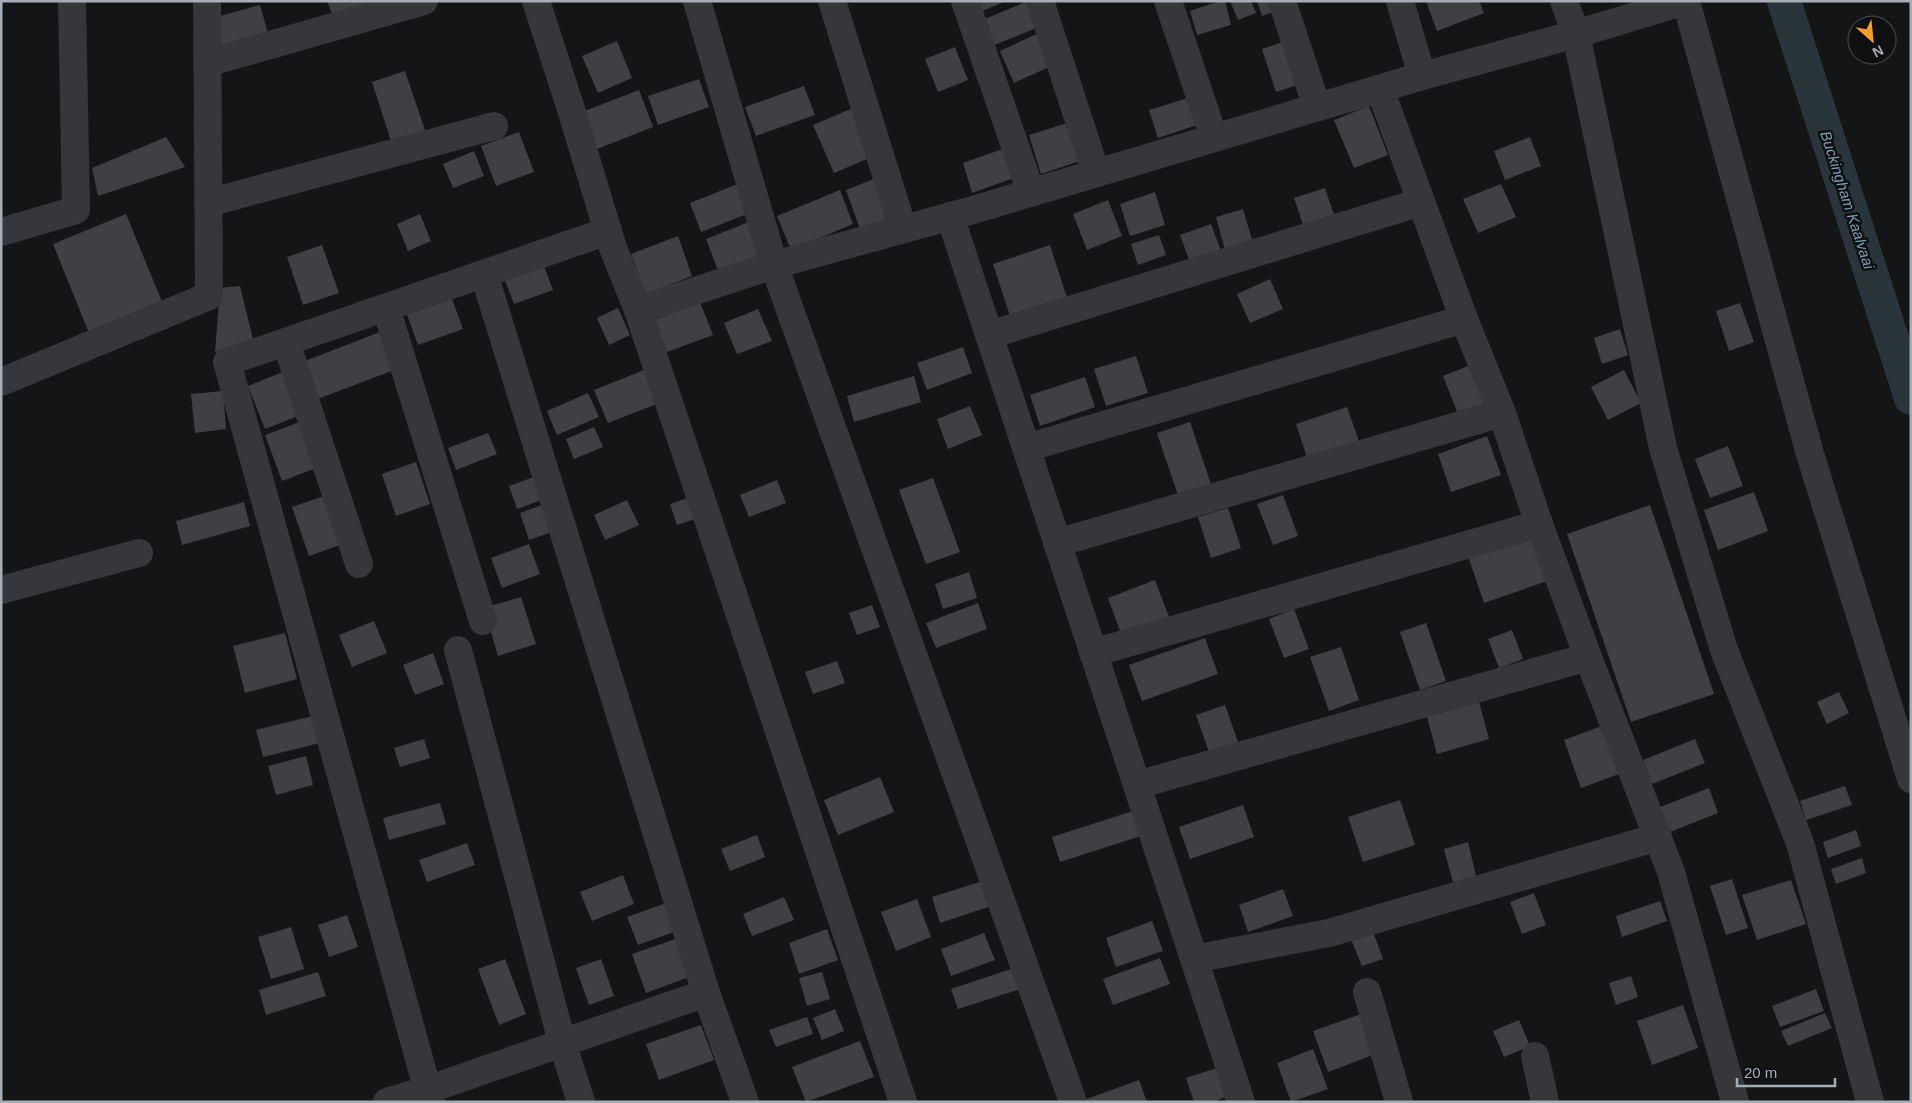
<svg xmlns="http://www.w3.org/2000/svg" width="1912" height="1103" viewBox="0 0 1912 1103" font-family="Helvetica,sans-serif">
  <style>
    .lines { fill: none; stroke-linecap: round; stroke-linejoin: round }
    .canal { stroke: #2a353b; stroke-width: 34 }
    .building { fill: #3e4043 }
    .street { stroke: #35373b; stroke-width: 28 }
    .labels { text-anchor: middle; stroke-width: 5; stroke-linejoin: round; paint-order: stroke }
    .water-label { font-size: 15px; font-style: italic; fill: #7c9fb3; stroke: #0f1011 }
  </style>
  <rect width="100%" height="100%" fill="#141516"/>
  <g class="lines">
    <!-- canal -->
    <path class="canal" d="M1784,1L1911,398"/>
  </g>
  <!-- building -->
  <g class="building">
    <path d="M327,1H383L335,21Z"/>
    <path d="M969,1H1006L975,14Z"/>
    <path d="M1028,1L1044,25L992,46L982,20Z"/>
    <path d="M1220,1H1225L1231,25L1197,35L1190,11Z"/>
    <path d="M1230,1H1251L1256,13L1238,20Z"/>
    <path d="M1257,1H1273L1276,11L1262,16Z"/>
    <path d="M1426,1H1479L1484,13L1437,31Z"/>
    <path d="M260,5L269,37L221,49L213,18Z"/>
    <path d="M1043,31L1058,63L1014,83L1000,51Z"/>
    <path d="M1289,40L1304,83L1276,92L1262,49Z"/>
    <path d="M617,41L632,78L598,93L582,56Z"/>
    <path d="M955,47L968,80L938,92L925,59Z"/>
    <path d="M405,71L426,133L392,144L372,82Z"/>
    <path d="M699,79L709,107L658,125L648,96Z"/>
    <path d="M804,86L815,115L756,136L745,107Z"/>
    <path d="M639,90L653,127L597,149L582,112Z"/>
    <path d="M1188,98L1197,125L1158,138L1149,110Z"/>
    <path d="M1369,106L1388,155L1354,168L1334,120Z"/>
    <path d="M853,108L874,156L834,173L813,125Z"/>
    <path d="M1074,121L1086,159L1041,174L1029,135Z"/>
    <path d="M519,132L534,172L496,186L481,146Z"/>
    <path d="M166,137L185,167L98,196L92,168Z"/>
    <path d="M1530,137L1541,166L1505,180L1494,151Z"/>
    <path d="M1011,146L1022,175L972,193L963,163Z"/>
    <path d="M474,151L484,176L453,188L443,164Z"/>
    <path d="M874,179L889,218L860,229L846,190Z"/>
    <path d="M740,183L752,212L701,232L690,203Z"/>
    <path d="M1501,184L1516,217L1478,233L1463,199Z"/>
    <path d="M1325,188L1335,218L1304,228L1294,198Z"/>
    <path d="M840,190L853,224L791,250L777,216Z"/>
    <path d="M1155,192L1165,225L1130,236L1120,204Z"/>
    <path d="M1108,200L1122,236L1087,250L1073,214Z"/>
    <path d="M1243,209L1256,253L1228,261L1216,217Z"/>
    <path d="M126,214L165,309L91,338L53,244Z"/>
    <path d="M420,214L431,241L408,251L397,224Z"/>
    <path d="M754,220L768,254L719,273L706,239Z"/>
    <path d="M1211,224L1223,257L1192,268L1180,235Z"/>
    <path d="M1159,235L1166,255L1138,265L1131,244Z"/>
    <path d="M678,236L692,276L646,294L631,254Z"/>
    <path d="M322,245L339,293L303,305L287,257Z"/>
    <path d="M1050,245L1068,301L1011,319L993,264Z"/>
    <path d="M542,261L553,290L514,304L503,275Z"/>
    <path d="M1270,279L1283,309L1250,323L1237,294Z"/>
    <path d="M240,286L255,347L215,352L220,288Z"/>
    <path d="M451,296L463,329L418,345L406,312Z"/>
    <path d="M700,302L713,335L667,352L654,320Z"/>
    <path d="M1740,303L1754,342L1729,351L1716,311Z"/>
    <path d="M618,308L630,335L609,345L597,318Z"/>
    <path d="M758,309L772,341L737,354L724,323Z"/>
    <path d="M1620,329L1628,355L1602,364L1594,338Z"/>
    <path d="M380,332L394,370L315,400L300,363Z"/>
    <path d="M963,347L972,373L927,390L917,363Z"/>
    <path d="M1136,356L1148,393L1106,406L1094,369Z"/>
    <path d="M1473,364L1490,408L1460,419L1443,376Z"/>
    <path d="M649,368L662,402L608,423L594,390Z"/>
    <path d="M288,370L306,413L265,429L248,386Z"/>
    <path d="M1624,370L1641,403L1608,420L1591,387Z"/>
    <path d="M914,376L921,402L854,422L847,396Z"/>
    <path d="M1085,377L1095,407L1040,426L1030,395Z"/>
    <path d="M223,391L226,429L195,433L191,394Z"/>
    <path d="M588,393L599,417L557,435L547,411Z"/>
    <path d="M970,406L982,435L948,449L937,419Z"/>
    <path d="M1347,407L1362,450L1310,467L1296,424Z"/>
    <path d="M302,421L319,467L282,481L265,435Z"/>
    <path d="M1190,422L1213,490L1180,501L1157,433Z"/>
    <path d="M594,427L603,447L574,459L566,439Z"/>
    <path d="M488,433L497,454L456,470L448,448Z"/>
    <path d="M1487,436L1501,475L1451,492L1438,454Z"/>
    <path d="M1728,446L1743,486L1710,498L1695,459Z"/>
    <path d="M416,462L430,504L396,516L382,474Z"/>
    <path d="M542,474L550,497L517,509L509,486Z"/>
    <path d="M933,478L960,552L926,564L899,490Z"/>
    <path d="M777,480L786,503L749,517L740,495Z"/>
    <path d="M1754,492L1768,531L1718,550L1704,510Z"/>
    <path d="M333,493L351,541L309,556L292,507Z"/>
    <path d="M1283,495L1298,536L1273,545L1257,504Z"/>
    <path d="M691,497L698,518L677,525L670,504Z"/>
    <path d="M627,500L639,525L605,540L594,515Z"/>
    <path d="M244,502L250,526L182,545L176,521Z"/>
    <path d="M550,502L560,529L529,540L520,513Z"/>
    <path d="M1650,505L1714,694L1631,722L1567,534Z"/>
    <path d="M1228,508L1241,548L1211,558L1198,517Z"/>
    <path d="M1540,531L1556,578L1484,603L1468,556Z"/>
    <path d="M529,544L540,574L502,588L491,558Z"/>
    <path d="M969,572L977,598L943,609L935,584Z"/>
    <path d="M1155,580L1169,617L1122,636L1108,598Z"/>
    <path d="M521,597L536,644L498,656L484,608Z"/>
    <path d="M978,603L987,629L936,648L926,623Z"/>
    <path d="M872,605L880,627L857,635L849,613Z"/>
    <path d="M1294,609L1309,649L1284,658L1269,619Z"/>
    <path d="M374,621L387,653L352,667L339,635Z"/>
    <path d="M1426,623L1446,681L1420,690L1400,632Z"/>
    <path d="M1512,630L1523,659L1499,668L1488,639Z"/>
    <path d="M285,633L297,679L245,693L233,646Z"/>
    <path d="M1205,638L1218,674L1142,701L1129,665Z"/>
    <path d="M1341,647L1359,700L1329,711L1310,657Z"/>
    <path d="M433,653L444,684L415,695L403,665Z"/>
    <path d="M837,661L845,683L813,694L805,672Z"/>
    <path d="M1839,692L1849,713L1827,724L1817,702Z"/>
    <path d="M1479,702L1489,739L1437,754L1427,717Z"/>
    <path d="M1225,705L1238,742L1209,752L1196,715Z"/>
    <path d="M317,715L324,742L263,757L256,730Z"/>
    <path d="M1602,726L1619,774L1581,788L1564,740Z"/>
    <path d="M424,739L430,758L400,767L394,748Z"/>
    <path d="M1695,739L1705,763L1652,784L1643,760Z"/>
    <path d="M306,756L313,785L276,795L268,766Z"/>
    <path d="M880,777L894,812L838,835L824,800Z"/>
    <path d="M1845,786L1852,805L1806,820L1800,801Z"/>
    <path d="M1709,788L1718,813L1670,832L1660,807Z"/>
    <path d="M1400,800L1415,845L1363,862L1348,817Z"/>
    <path d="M440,803L446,824L389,840L383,818Z"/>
    <path d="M1243,805L1254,837L1190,859L1179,827Z"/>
    <path d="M1136,810L1144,835L1060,862L1052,837Z"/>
    <path d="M1856,830L1861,846L1828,858L1823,842Z"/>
    <path d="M757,835L765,857L730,871L721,849Z"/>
    <path d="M1468,842L1477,880L1454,886L1444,849Z"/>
    <path d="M467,843L475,865L427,882L419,860Z"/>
    <path d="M1862,858L1866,873L1836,884L1831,869Z"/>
    <path d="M623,875L634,904L592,921L580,892Z"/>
    <path d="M1732,879L1748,928L1726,935L1710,886Z"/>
    <path d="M1791,880L1806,924L1757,940L1742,895Z"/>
    <path d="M983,881L991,906L940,923L932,897Z"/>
    <path d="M1283,889L1293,916L1248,932L1239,905Z"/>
    <path d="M1534,893L1546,925L1522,934L1510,902Z"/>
    <path d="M784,897L794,920L752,936L743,914Z"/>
    <path d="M917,899L931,937L896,951L881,912Z"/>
    <path d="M1660,901L1667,921L1622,937L1616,916Z"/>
    <path d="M669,902L679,930L638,945L627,917Z"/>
    <path d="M347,915L358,947L329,957L318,925Z"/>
    <path d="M1152,921L1163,951L1116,967L1106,938Z"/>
    <path d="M291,927L304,969L271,979L258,937Z"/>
    <path d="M827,929L838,960L799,974L789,943Z"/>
    <path d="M1372,929L1383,959L1362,966L1350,937Z"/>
    <path d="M984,933L995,960L951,976L941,949Z"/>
    <path d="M684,936L697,974L646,993L632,954Z"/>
    <path d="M1160,958L1170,984L1113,1005L1103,979Z"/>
    <path d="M505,959L526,1014L499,1025L478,969Z"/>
    <path d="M601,959L614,996L589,1005L576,968Z"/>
    <path d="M1014,968L1020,989L958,1009L951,989Z"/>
    <path d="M318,972L326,996L266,1015L259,990Z"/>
    <path d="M822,972L830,999L807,1006L799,978Z"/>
    <path d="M1631,976L1638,997L1616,1005L1609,983Z"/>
    <path d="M1816,989L1824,1011L1780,1027L1772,1006Z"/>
    <path d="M1683,1005L1698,1048L1652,1065L1637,1021Z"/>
    <path d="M835,1009L844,1031L822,1040L813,1018Z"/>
    <path d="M1364,1013L1378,1053L1328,1072L1313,1031Z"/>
    <path d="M1825,1013L1832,1028L1788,1046L1781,1031Z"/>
    <path d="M807,1017L813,1034L776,1047L769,1030Z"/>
    <path d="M1519,1020L1530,1046L1504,1057L1493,1031Z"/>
    <path d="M701,1025L714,1060L659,1080L646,1044Z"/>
    <path d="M860,1041L874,1077L806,1102L792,1067Z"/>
    <path d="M1313,1049L1328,1089L1291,1102L1277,1063Z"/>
    <path d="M1220,1067L1229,1096L1212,1102H1194L1186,1078Z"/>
    <path d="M1139,1080L1147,1102H1084V1100Z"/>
  </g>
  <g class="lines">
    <!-- street -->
    <g class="street">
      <path d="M536,1L570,106L613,248L638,310L903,1102"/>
      <path d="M697,1L774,265L1073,1102"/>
      <path d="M832,1L903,229"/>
      <path d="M965,1L1031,192"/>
      <path d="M1040,1L1096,173"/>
      <path d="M1168,1L1214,138"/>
      <path d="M1282,1L1317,107"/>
      <path d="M1400,1L1422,76"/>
      <path d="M1564,1L1576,34L1663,448L1724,650L1800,843L1870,1102"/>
      <path d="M1686,1L1810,454L1911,779"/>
      <path d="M207,63L424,1"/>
      <path d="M1380,89L1464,319L1502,413L1539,524L1588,657L1671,872L1735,1102"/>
      <path d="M208,203L494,126"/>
      <path d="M950,216L1241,1102"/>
      <path d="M1,232L76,210L72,1"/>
      <path d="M484,274L706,993L745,1102"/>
      <path d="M386,308L483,621"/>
      <path d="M638,310L774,265L973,210L1422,76L1576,34L1685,1"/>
      <path d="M989,335L1421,202"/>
      <path d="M286,342L359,564"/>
      <path d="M1,382L209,296L207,1"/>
      <path d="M1026,448L1464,319"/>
      <path d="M1057,543L1502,413"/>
      <path d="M1,590L139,553"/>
      <path d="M458,650L562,1042L581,1102"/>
      <path d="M1093,653L1539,524"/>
      <path d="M1137,785L1588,657"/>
      <path d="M1194,959L1329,933L1658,837"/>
      <path d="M1367,992L1399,1102"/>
      <path d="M1535,1056L1545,1102"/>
      <path d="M387,1102L427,1090L706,993"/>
      <path d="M431,1102L227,362L608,231"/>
    </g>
  </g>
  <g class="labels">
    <!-- water labels -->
    <g class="water-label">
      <text transform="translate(1847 200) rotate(72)" y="5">Buckingham Kaalvaai</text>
    </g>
  </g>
  <!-- border -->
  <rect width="1912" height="1103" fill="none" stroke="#a6adb7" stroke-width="5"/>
  <!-- north arrow -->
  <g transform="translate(1872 40) rotate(153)"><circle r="24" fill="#0f1011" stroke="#4b4f53"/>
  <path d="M0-4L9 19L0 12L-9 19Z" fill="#f79e2c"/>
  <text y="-8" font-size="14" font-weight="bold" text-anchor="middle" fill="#a6adb7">N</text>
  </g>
  <!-- scale -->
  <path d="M1737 1078v8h98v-8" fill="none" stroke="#a6adb7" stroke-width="2.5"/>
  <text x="1744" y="1078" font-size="15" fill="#a6adb7" stroke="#0f1011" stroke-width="4" paint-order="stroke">20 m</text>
</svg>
